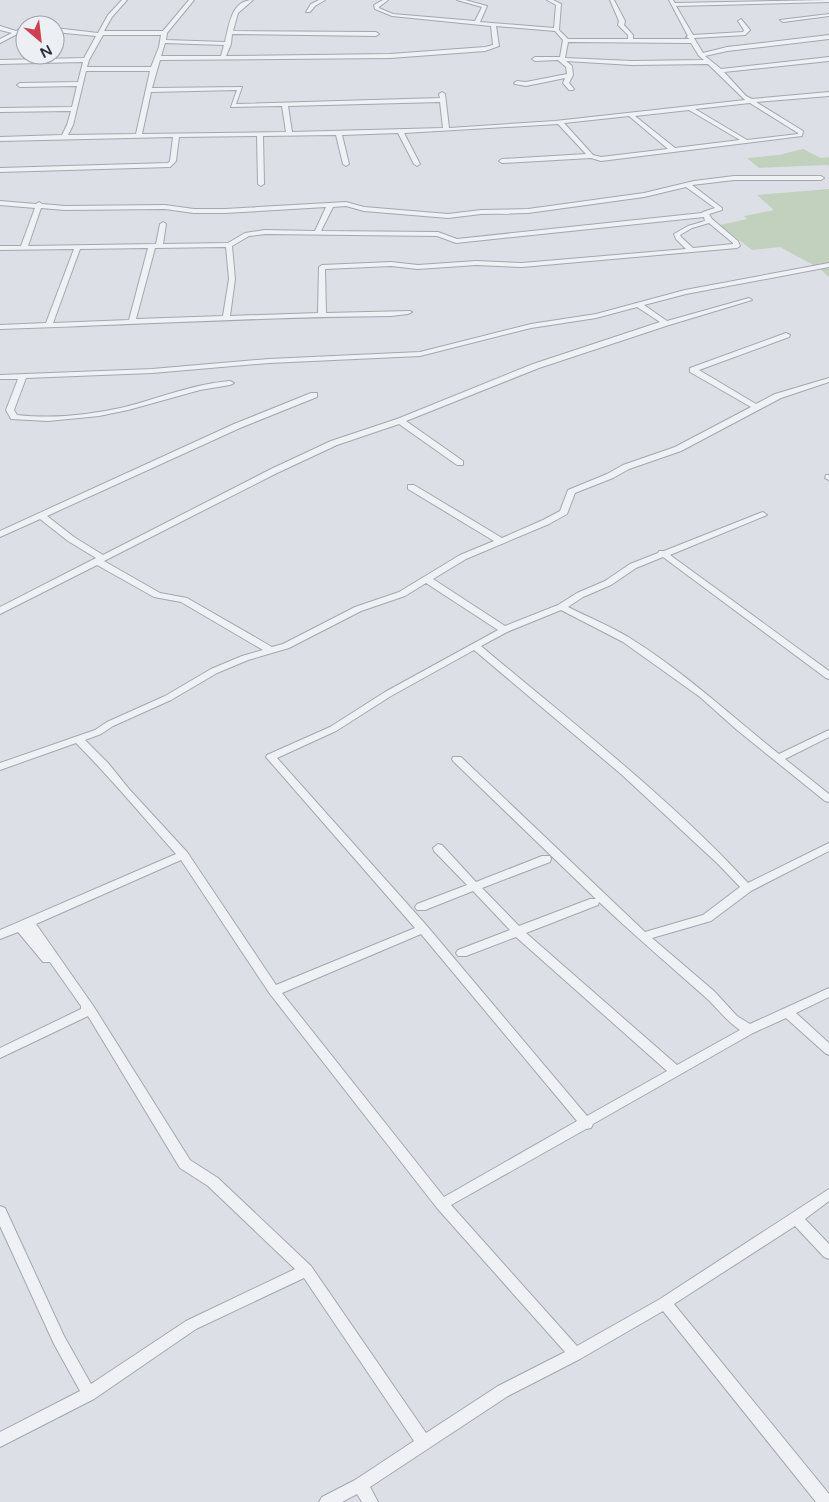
<svg xmlns="http://www.w3.org/2000/svg" width="829" height="1502" viewBox="0 0 829 1502" font-family="'Varela Round',sans-serif">
  <style>
    .green { fill: #c2d0be }
    .lines { fill: none; stroke-linecap: round; stroke-linejoin: round }
    .street-casing { stroke: #a2a7b0; stroke-width: 2 }
    .street { fill: #eff1f5; fill-rule: evenodd }
  </style>
  <rect width="100%" height="100%" fill="#dce0e6"/>
  <!-- green -->
  <g class="green">
    <path d="M803,149L821,158L829,157V167L827,165L759,168L747,158L779,155Z"/>
    <path d="M829,189V277L819,268L780,247L752,250L720,225L747,219L744,216L774,210L757,195Z"/>
  </g>
  <g class="lines">
    <defs>
      <g id="street">
        <path d="M122,0H127L112,17L104,31H163L189,0H194L167,33L166,40L225,42C229,26 231,0 253,0L238,13L233,31L376,32L379,34L376,36L232,34L231,44L226,56L390,54L485,47L493,45L491,26L392,16L375,9L374,5L383,0H388L379,7V8L393,14L475,21L482,7L457,0H465L487,6L480,22L554,28L556,5L547,0H553L561,4L559,30L568,39H628V35L618,25L619,21L610,0H614L625,21L624,25L633,35V39H690L686,37L688,36L669,0H673L675,3L829,0V2L676,6L693,35L743,32L744,30L738,21L741,19L750,30L745,35L694,38L703,53L727,47L829,35V39L727,51L705,56L721,69L829,57V61L724,72L746,96L752,99L829,92V96L756,102L803,131L802,136L601,161L591,158L502,163L499,161L502,159L586,154L558,124L404,133L420,164L417,166L414,164L398,133L342,135L349,164L346,166L343,164L336,135L263,136L264,184L261,186L258,184L257,136L179,137L176,161L170,167L0,172V168L168,163L170,161L173,137L0,141V137L62,135L67,125L71,111L0,112V108L72,107L77,86L20,87L17,85L20,83L78,82L83,62L0,64V60L84,58L96,36L55,32V28L98,33L108,15ZM496,26L555,31L563,40L560,57H535L532,59L535,61L558,60L566,67L567,74L526,82L517,81L514,83L515,84L526,86L565,78L563,83L569,90H573L574,89L569,83L573,75L572,66L566,61L632,65L708,64L745,100L555,121L449,128L445,94L442,92L439,94L440,98L236,104L242,87L152,88L160,60L390,58L485,51L499,46ZM103,35H161L159,47L151,67H87L89,60ZM568,42L691,43L699,56L704,60L632,61L565,58ZM165,43L224,45L221,56H161ZM86,71H150L136,134L68,135L73,125ZM237,90L231,107L282,106L286,132L142,134L151,92ZM440,102L443,128L292,132L288,106ZM750,103L798,133V134L747,140L695,109ZM689,110L740,140L675,148L635,116ZM629,116L668,149L601,157L593,155L564,123Z"/>
        <path d="M319,0H325L315,6L310,12H306L311,4Z"/>
        <path d="M829,14V16L783,22L780,20Z"/>
        <path d="M0,26L16,31L25,26V30L0,43V39L12,33L0,30Z"/>
        <path d="M734,176H821L824,178L821,180H734L692,185L722,208V210L709,214L712,219L738,241L740,246L737,248L522,267L476,265L418,269L391,266L325,269L326,313L410,311L412,312L408,314L391,316C260,317 131,325 0,329V325L46,323L74,249L0,250V246H21L35,208L0,205V201L36,204L39,202L42,204L65,206L165,205L194,209H225L346,202L364,207L448,214L481,210L528,209L644,193L694,181ZM686,187L715,208L703,212L702,213L457,239L438,232L321,231L333,207L346,206L364,211L448,218L481,214L528,213L644,197ZM326,207L315,231L265,230L245,233L228,243L163,244L166,224L163,222L160,224L156,244L28,246L41,208L65,210L165,209L194,213H225ZM704,217L705,221L688,226L674,234L676,239L686,249L522,263L476,261L418,265L391,262L322,265L319,267L318,313L230,316L235,279L232,246L249,236L265,234L437,236L456,243ZM709,223L733,243V244L693,248L681,237L680,235L692,228ZM226,247L229,279L223,316L136,319L155,248ZM148,248L129,320L53,323L80,249Z"/>
        <path d="M829,263V267L686,294L644,305L667,321L749,298L752,300L669,325L539,368L406,421L463,461V465H457L399,424L337,445L277,473L104,561L160,593L187,598L272,647L283,644L355,607L399,592L460,555L494,541L408,489V485H414L502,538L543,520L560,511L568,490L607,474L623,465L675,447L751,407L690,372V368L786,333L790,335L789,337L699,370L756,404L775,394L829,378V382L781,398L681,451L629,469L613,478L575,493L567,514L549,524L466,559L433,579L505,626L558,605L577,593L605,581L630,564L658,553L659,551H664L760,513L763,512L767,515L670,555L829,671V679L826,678L663,557L636,568L611,585L583,597L568,607C588,617 610,626 630,638C683,671 730,715 779,754L829,730V737L785,759L829,794V802L825,801L737,730L700,697L623,642L561,610L507,632L481,646C571,722 669,797 748,883L829,843V851L751,891L711,921L652,938L714,991L737,1016L750,1024L829,988V997L796,1013L829,1043V1055L825,1053L786,1018L753,1033L593,1124L591,1128L586,1129L451,1205L577,1346L660,1299L829,1189V1201L805,1219L829,1244V1259L824,1257L795,1226L674,1304L829,1494V1502H816L663,1311L580,1359L508,1396L370,1487L378,1502H362L357,1494L342,1502H319L322,1497L355,1480L414,1441L304,1278L196,1329L94,1399L0,1447V1432L80,1391L54,1344L0,1226V1206L5,1208L64,1336L91,1384L186,1321L295,1269L208,1186L180,1168L88,1016L0,1058V1048L81,1009V1006L50,962H43L18,932L0,939V930L176,854C143,817 111,778 76,743L0,770V763L95,730L107,722L165,696L211,669L242,656L263,650L181,602L154,597L97,565L0,614V607L96,558L68,541L40,519L0,537V531L234,424L311,393H317V397L240,428L47,516L74,537L103,555L271,469L331,441L397,419L533,364L660,322L637,307L596,318L531,328L420,356L269,363L152,373L26,378L14,410L17,415C52,419 90,415 125,407C160,398 193,384 230,381L234,383L230,385L200,390L128,410L99,416L48,421L11,419L6,410L18,379H0V375L152,369L269,359L420,352L531,324L596,314L685,290ZM426,583L498,630L385,692L330,727L267,755L266,757L415,928L276,985L187,852L129,789L108,763L85,740L101,734L113,726L171,700L217,673L248,660L289,648L361,611L405,596ZM474,650L621,774L718,864L740,887L703,915L645,932L461,757H453L452,759L453,761L596,899H590L519,926L482,888L550,862L551,859L550,856H542L476,882L442,845L438,844L433,848L434,851L467,885L417,904L415,907L417,910H425L473,891L510,930L458,950L456,953L458,956H466L516,937L667,1071L587,1116L427,926L277,758L336,731L391,696ZM181,860L270,994L437,1208L565,1352L498,1386L426,1433L311,1266L218,1178L190,1160L94,1007L36,924ZM599,902C633,934 668,964 703,995C716,1006 725,1020 740,1030L677,1065L526,933L598,905ZM421,934L577,1121L444,1197L282,993Z"/>
        <path d="M826,475H829V480L825,478Z"/>
      </g>
    </defs>
    <!-- street casing -->
    <use href="#street" class="street-casing"/>
    <!-- street -->
    <use href="#street" class="street"/>
  </g>
  <!-- north arrow -->
  <g transform="translate(40 40) rotate(152)"><circle r="24" fill="#eceff4" stroke="#9da2ab"/>
  <path d="M0-4L9 19L0 12L-9 19Z" fill="#cc4052"/>
  <text y="-8" font-size="14" font-weight="bold" text-anchor="middle" fill="#262e3d">N</text>
  </g>
</svg>
